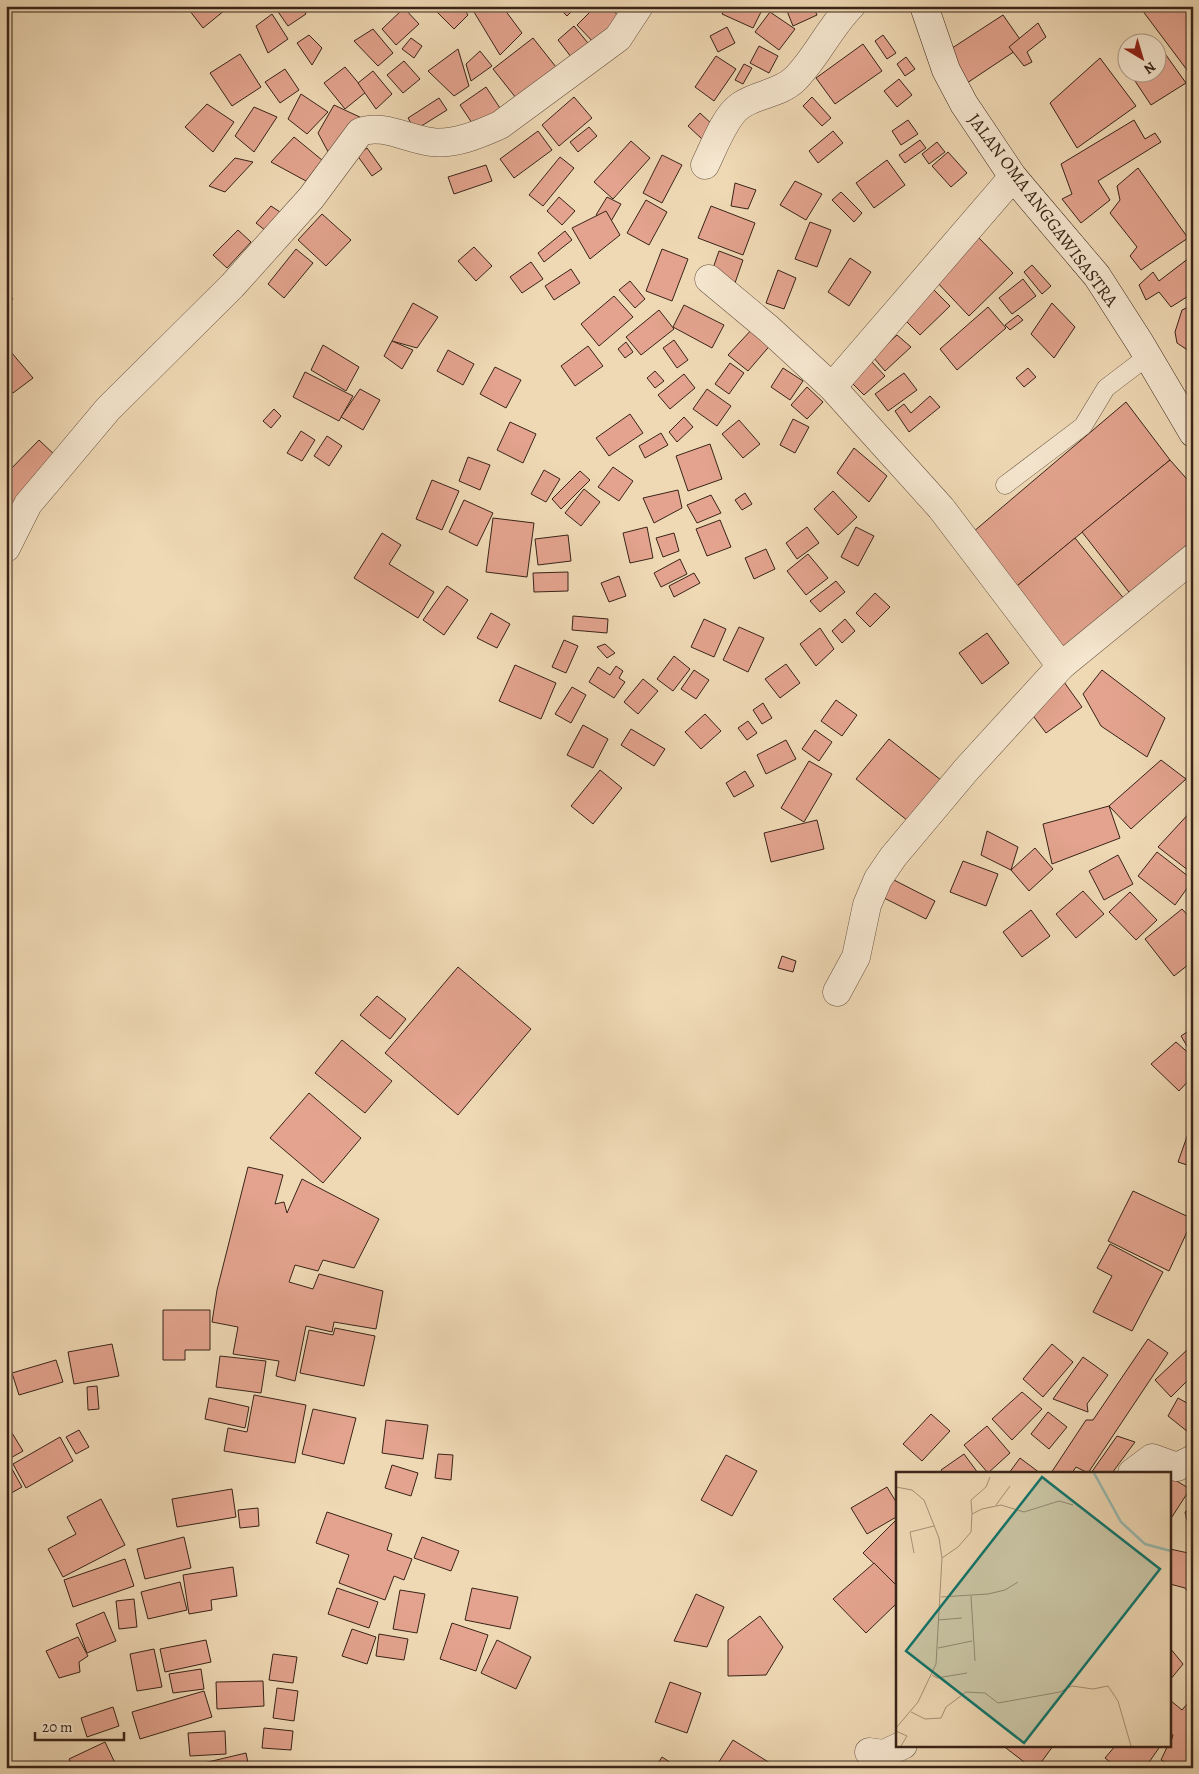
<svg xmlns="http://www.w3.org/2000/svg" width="1199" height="1774" viewBox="0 0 1199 1774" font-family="Alegreya,serif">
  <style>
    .building { fill: #e3a38e; stroke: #392418 }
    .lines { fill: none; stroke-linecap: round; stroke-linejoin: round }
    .lane-casing { stroke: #66513f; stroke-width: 19 }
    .street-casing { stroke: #66513f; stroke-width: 29 }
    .secondary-casing { stroke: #392418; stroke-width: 29 }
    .lane { stroke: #f5e6cf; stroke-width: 18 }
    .street { stroke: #f5e6cf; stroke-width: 28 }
    .secondary { stroke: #f5e6cf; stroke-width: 28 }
    .labels { text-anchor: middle; stroke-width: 5; stroke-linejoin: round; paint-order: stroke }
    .street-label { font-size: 18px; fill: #392418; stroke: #f5e6cf }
    .inset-river { fill: none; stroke: #9abab1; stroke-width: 2.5 }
    .inset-road { fill: none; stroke: #a69176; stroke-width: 1 }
    .view { fill: #0f766e; fill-opacity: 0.15; stroke: #0f766e; stroke-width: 2.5 }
    .inset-edge { fill: none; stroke: #392418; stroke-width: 2.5 }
  </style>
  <rect width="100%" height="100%" fill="#efd9b5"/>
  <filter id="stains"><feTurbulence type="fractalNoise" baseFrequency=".004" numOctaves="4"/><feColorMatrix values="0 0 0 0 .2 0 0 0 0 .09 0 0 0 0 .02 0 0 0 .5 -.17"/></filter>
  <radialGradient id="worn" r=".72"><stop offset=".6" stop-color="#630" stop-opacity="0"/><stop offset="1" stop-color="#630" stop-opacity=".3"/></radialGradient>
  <!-- building -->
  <g class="building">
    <path d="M186,6H230L203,28Z"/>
    <path d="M274,6H301L306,14L288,26Z"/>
    <path d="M462,6L468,15L454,29L432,7Z"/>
    <path d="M480,6H502L522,33L500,55L474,12Z"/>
    <path d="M557,6H577L567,16Z"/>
    <path d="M596,6H609L622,20L596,45L577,25Z"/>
    <path d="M726,6H764L753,28L722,14Z"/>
    <path d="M785,6H813L817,15L793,26Z"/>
    <path d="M1139,6H1193V78Z"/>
    <path d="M404,8L419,24L396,45L382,29Z"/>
    <path d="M770,12L795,29L779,50L755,32Z"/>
    <path d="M272,14L288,39L268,53L256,26Z"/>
    <path d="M1003,15L1024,45L967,83L946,52Z"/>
    <path d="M1038,23L1046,37L1027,52L1032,62L1024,66L1009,47Z"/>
    <path d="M574,26L592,48L575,62L558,40Z"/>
    <path d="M727,27L735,43L718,52L710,36Z"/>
    <path d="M373,29L393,53L378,66L354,41Z"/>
    <path d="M309,35L322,48L312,65L297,43Z"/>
    <path d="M883,35L896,53L887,59L875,41Z"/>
    <path d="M1153,37L1186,83L1151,105L1129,72H1156V42H1145Z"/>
    <path d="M411,38L422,46L414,58L402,49Z"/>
    <path d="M533,38L556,67L516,98L493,69Z"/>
    <path d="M863,44L882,71L835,104L816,78Z"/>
    <path d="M759,46L778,56L769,73L750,63Z"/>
    <path d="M458,49L469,86L454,96L428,71Z"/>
    <path d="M480,51L492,66L471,81L466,64Z"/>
    <path d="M240,54L261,87L232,106L210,73Z"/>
    <path d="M1126,55V69L1120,60Z"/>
    <path d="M716,56L736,69L714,101L695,87Z"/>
    <path d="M906,57L915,69L905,76L897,64Z"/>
    <path d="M1100,58L1136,106L1077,148L1050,103Z"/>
    <path d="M404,61L420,79L403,93L387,75Z"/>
    <path d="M744,64L752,68L743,84L735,80Z"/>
    <path d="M345,67L366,92L345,109L324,83Z"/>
    <path d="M285,69L299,90L280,103L265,82Z"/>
    <path d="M373,71L392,94L376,109L358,83Z"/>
    <path d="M899,79L912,95L897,107L884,91Z"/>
    <path d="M486,87L502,111L476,129L460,105Z"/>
    <path d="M301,94L328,112L307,134L288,119Z"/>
    <path d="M574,97L592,118L559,146L542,125Z"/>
    <path d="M812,97L831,118L822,126L803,106Z"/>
    <path d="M439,98L447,110L415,130L408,118Z"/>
    <path d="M207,104L234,122L213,152L185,127Z"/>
    <path d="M334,105L364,119L334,163L318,133Z"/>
    <path d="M254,107L277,117L254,152L235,136Z"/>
    <path d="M700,113L714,126L702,139L688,126Z"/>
    <path d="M908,120L918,134L901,145L892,131Z"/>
    <path d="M1134,120L1145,139L1155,133L1161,142L1098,181L1110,200L1081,223L1062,199L1072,194L1061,164Z"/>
    <path d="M589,127L597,136L578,152L570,142Z"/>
    <path d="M538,131L552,150L514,178L500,159Z"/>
    <path d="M833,131L843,143L818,163L809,151Z"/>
    <path d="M294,137L322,160L306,181L271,162Z"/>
    <path d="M920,140L926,148L905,163L899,155Z"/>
    <path d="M631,141L650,158L613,199L594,182Z"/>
    <path d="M937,142L945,152L929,164L922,154Z"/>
    <path d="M367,148L382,169L372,176L357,155Z"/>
    <path d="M948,152L967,173L951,187L932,166Z"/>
    <path d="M662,155L682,165L662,203L643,193Z"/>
    <path d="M560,157L574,168L543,206L529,195Z"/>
    <path d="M235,158L253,162L225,192L209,186Z"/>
    <path d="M887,160L905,185L874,208L856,183Z"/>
    <path d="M486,165L492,181L454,194L448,177Z"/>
    <path d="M1138,168L1188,238L1141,270L1130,256L1137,247L1110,213L1120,200L1117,186Z"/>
    <path d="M795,181L822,194L806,220L780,205Z"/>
    <path d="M735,183L756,190L748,209L731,206Z"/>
    <path d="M841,192L862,213L854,222L832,200Z"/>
    <path d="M559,197L575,211L562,225L547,211Z"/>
    <path d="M607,197L621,204L610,223L596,215Z"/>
    <path d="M646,200L667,212L649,245L627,233Z"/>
    <path d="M271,206L283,214L271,235L256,223Z"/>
    <path d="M711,206L755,223L743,255L698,238Z"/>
    <path d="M606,211L620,235L590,259L572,228Z"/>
    <path d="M322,214L351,240L326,266L298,240Z"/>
    <path d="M810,222L831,230L817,267L795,259Z"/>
    <path d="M238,230L251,242L227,268L213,255Z"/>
    <path d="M565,231L572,240L544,262L538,253Z"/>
    <path d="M978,237L1013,273L969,316L934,279Z"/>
    <path d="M474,247L492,266L476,281L458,261Z"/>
    <path d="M296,249L313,263L284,298L268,284Z"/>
    <path d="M662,249L688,259L672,301L646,291Z"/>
    <path d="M719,251L743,260L735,283L711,274Z"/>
    <path d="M850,258L871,272L849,306L828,292Z"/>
    <path d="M1189,258L1193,263V293L1171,307L1159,292L1146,300L1139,285L1153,272L1159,281Z"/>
    <path d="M531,262L543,279L522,293L510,277Z"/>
    <path d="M1032,265L1051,286L1042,294L1024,272Z"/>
    <path d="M571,269L580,283L554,300L545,286Z"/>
    <path d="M778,270L796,278L784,309L766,303Z"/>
    <path d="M1023,279L1036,296L1012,314L999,298Z"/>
    <path d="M630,281L645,299L635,308L619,290Z"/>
    <path d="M934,290L950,306L920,335L904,319Z"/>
    <path d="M6,291L13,299L6,304Z"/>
    <path d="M614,296L633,317L599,346L581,324Z"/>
    <path d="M413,303L438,317L417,348L392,341Z"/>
    <path d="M1052,303L1075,327L1054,358L1031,334Z"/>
    <path d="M684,305L724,325L712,348L673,327Z"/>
    <path d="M1193,305V347L1189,351L1177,343L1175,332L1182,310Z"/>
    <path d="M988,307L1006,328L957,370L940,349Z"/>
    <path d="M659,310L674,329L641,355L626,337Z"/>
    <path d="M1018,315L1023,320L1010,330L1005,325Z"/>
    <path d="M754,327L773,342L748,371L728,355Z"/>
    <path d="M897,335L911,347L885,371L873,357Z"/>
    <path d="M674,340L688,360L677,368L663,348Z"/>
    <path d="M392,341L413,350L402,369L384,356Z"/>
    <path d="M626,342L633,352L625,358L618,349Z"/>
    <path d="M323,345L359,367L346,391L311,370Z"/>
    <path d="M588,346L603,366L575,386L561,366Z"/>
    <path d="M448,350L474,364L463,385L437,371Z"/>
    <path d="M11,352L33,378L13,393L6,385V356Z"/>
    <path d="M870,360L885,376L864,395L849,380Z"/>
    <path d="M730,363L744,373L729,394L715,384Z"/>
    <path d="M495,367L521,380L506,408L480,394Z"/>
    <path d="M783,368L803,381L790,400L771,387Z"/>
    <path d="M1028,368L1036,377L1024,387L1016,378Z"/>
    <path d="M655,371L664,381L655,388L647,378Z"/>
    <path d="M305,372L353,396L339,421L293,397Z"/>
    <path d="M904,373L917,390L888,411L875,394Z"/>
    <path d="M684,374L695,388L670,409L658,395Z"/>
    <path d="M807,387L823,402L807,419L791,405Z"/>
    <path d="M360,389L380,400L363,430L341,417Z"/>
    <path d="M707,389L731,406L717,426L693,409Z"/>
    <path d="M930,396L940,407L909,432L895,411L904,404L911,413Z"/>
    <path d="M1126,402L1170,460L1012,590L973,532Z"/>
    <path d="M274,409L281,416L271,428L263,421Z"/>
    <path d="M630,414L643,433L609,456L596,438Z"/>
    <path d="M684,417L693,427L677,442L669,432Z"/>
    <path d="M793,419L809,427L795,453L780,445Z"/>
    <path d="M739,420L760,444L743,458L722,434Z"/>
    <path d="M510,422L536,434L523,463L497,450Z"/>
    <path d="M301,431L315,440L302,461L287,453Z"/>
    <path d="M661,433L668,445L645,458L639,446Z"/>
    <path d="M327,436L342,446L329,466L314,456Z"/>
    <path d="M39,440L58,458L8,511L6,509V474Z"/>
    <path d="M710,444L722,479L688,491L676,456Z"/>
    <path d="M854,448L887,476L869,502L837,473Z"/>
    <path d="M468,457L490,465L480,490L459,481Z"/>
    <path d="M1170,460L1193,486V542L1132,596L1082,532Z"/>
    <path d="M613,467L633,481L619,501L598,487Z"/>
    <path d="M544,470L560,479L546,502L531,494Z"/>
    <path d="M580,471L590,480L561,509L552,499Z"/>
    <path d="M432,480L459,491L442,530L416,519Z"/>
    <path d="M584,489L600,502L581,526L565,513Z"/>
    <path d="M678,490L682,508L654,523L643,498Z"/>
    <path d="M833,491L857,517L838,535L814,509Z"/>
    <path d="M745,493L752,504L742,510L735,500Z"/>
    <path d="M711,495L721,513L697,523L687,505Z"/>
    <path d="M464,500L493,513L477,546L449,532Z"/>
    <path d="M493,518L534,523L527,577L486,572Z"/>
    <path d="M720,520L731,547L707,556L696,529Z"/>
    <path d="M647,527L653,558L630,563L623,533Z"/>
    <path d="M807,527L819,543L797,559L786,543Z"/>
    <path d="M856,527L874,536L858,566L841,557Z"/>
    <path d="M382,533L401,545L389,564L434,592L418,618L354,578Z"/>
    <path d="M674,533L679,551L663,557L656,538Z"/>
    <path d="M568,535L571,561L538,565L535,539Z"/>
    <path d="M1075,538L1125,600L1064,653L1012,590Z"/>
    <path d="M766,549L775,569L754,579L745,558Z"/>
    <path d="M808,554L828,578L806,595L787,571Z"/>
    <path d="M680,559L687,574L661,587L654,573Z"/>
    <path d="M568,572V591L534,592L533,573Z"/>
    <path d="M694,573L700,583L674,597L669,586Z"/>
    <path d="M619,576L626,596L609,602L601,583Z"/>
    <path d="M836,581L845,592L820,612L810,601Z"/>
    <path d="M447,586L468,600L444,635L423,620Z"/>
    <path d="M875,593L890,607L870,627L856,613Z"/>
    <path d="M491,613L510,624L497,648L477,638Z"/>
    <path d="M573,616L608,619L607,633L572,630Z"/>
    <path d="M704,619L726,629L714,657L691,647Z"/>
    <path d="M845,619L855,631L842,643L832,631Z"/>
    <path d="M739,627L764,638L748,672L723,660Z"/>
    <path d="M820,628L834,649L816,666L800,644Z"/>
    <path d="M987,633L1009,663L982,684L959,653Z"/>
    <path d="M564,640L578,646L566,673L552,667Z"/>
    <path d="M605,644L615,653L607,658L597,647Z"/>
    <path d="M674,656L690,669L673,691L657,679Z"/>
    <path d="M786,664L800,683L780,698L765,679Z"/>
    <path d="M515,665L556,683L541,719L499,701Z"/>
    <path d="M616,666L623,671L619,678L625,682L614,698L589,682L598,667L610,675Z"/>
    <path d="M694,670L709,680L696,699L681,689Z"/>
    <path d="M1102,670L1165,718L1147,757L1101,726L1083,694Z"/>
    <path d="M643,679L658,691L638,714L624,702Z"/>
    <path d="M1064,682L1082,707L1046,733L1028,709Z"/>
    <path d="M572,687L586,695L571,723L555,714Z"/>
    <path d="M836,700L857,715L842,736L821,721Z"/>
    <path d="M763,703L772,718L762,724L753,710Z"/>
    <path d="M705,714L721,731L701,749L685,732Z"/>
    <path d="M748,721L757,733L747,740L738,728Z"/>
    <path d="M583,725L608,739L593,768L567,755Z"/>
    <path d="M631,729L665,749L654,766L621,745Z"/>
    <path d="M815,730L832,742L819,761L802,749Z"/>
    <path d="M889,739L946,784L913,825L856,779Z"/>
    <path d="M786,740L796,759L766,774L757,755Z"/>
    <path d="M1161,760L1186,779L1131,829L1109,806Z"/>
    <path d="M809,761L832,774L804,822L781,808Z"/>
    <path d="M600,770L622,788L593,824L571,806Z"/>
    <path d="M745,771L754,786L734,797L726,783Z"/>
    <path d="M1109,806L1120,838L1052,864L1043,824Z"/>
    <path d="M1193,809V874L1158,847Z"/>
    <path d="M817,820L824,849L771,862L764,833Z"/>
    <path d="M987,831L1018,847L1011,870L981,855Z"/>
    <path d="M1035,848L1053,869L1029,891L1011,870Z"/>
    <path d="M1157,852L1193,880L1175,905L1138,876Z"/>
    <path d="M1118,855L1133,884L1104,900L1089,871Z"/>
    <path d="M963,861L998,874L986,906L950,892Z"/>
    <path d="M892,879L935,901L926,919L882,897Z"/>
    <path d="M1083,891L1104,914L1076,938L1056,914Z"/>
    <path d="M1130,892L1157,920L1136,940L1109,912Z"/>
    <path d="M1182,909L1193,921V961L1174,976L1145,939Z"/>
    <path d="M1031,910L1050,936L1022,957L1003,932Z"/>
    <path d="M782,956L796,961L793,972L778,968Z"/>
    <path d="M458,967L531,1029L458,1115L385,1053Z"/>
    <path d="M377,996L406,1019L390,1039L360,1015Z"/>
    <path d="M1193,1028V1056L1181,1036Z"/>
    <path d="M342,1040L392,1081L365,1113L315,1073Z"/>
    <path d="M1176,1042L1193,1057V1076L1179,1091L1151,1064Z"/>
    <path d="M309,1093L361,1138L323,1183L270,1138Z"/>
    <path d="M1190,1128L1193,1129V1167L1178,1162Z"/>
    <path d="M248,1167L283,1175L275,1204L284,1202L287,1213L302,1179L379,1219L354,1268L323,1260L318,1271L295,1265L289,1282L313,1289L319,1274L383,1291L376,1329L334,1322L332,1332L306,1326L295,1381L276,1376L279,1361L233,1354L238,1327L212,1322L217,1290Z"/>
    <path d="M1133,1191L1193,1219L1169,1271L1108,1241Z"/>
    <path d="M1110,1244L1163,1272L1132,1331L1093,1312L1112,1276L1097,1268Z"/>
    <path d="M163,1310H210V1350H185V1360H163Z"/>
    <path d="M335,1328L375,1336L364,1386L300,1373L309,1330L333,1335Z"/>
    <path d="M1148,1339L1168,1353L1088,1473L1076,1467L1072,1473H1051L1086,1420H1093Z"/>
    <path d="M112,1344L119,1376L74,1384L68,1352Z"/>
    <path d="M1052,1344L1073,1362L1043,1397L1023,1379Z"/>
    <path d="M1188,1349L1193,1354V1375L1171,1397L1155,1380Z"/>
    <path d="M220,1356L266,1361L261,1393L216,1387Z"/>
    <path d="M1083,1357L1108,1375L1087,1404L1088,1412L1053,1399Z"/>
    <path d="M56,1360L63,1382L19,1395L12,1373Z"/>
    <path d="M97,1386L99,1409L88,1410L87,1387Z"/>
    <path d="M1022,1392L1042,1409L1012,1440L992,1419Z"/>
    <path d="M1193,1393V1436L1168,1416L1178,1398L1187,1403Z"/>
    <path d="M254,1395L306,1405L295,1463L224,1451L228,1428L247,1432Z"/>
    <path d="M209,1398L249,1407L245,1428L205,1419Z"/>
    <path d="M313,1409L356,1418L344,1464L302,1454Z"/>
    <path d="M1048,1412L1067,1427L1049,1449L1031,1434Z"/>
    <path d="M931,1414L950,1431L922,1461L903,1444Z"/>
    <path d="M386,1420L428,1425L423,1459L382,1453Z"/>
    <path d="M987,1426L1010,1453L988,1473L964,1445Z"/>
    <path d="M9,1428L23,1451L7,1460L22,1487L6,1496V1429Z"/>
    <path d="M79,1430L89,1447L76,1454L66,1437Z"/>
    <path d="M1117,1436L1135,1442L1112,1473H1091Z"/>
    <path d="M60,1437L73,1461L26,1488L13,1464Z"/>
    <path d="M438,1454L453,1455L451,1480L435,1478Z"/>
    <path d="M964,1454L978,1473H943L941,1470Z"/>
    <path d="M726,1455L757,1471L732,1516L701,1500Z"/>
    <path d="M1020,1458L1040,1473H1009Z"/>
    <path d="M392,1465L418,1473L411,1496L385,1488Z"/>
    <path d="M1170,1477L1190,1489L1170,1520Z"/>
    <path d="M887,1487L898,1505V1516L867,1534L851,1508Z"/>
    <path d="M232,1489L236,1517L177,1527L172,1499Z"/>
    <path d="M101,1499L125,1545L63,1577L48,1549L76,1534L67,1517Z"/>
    <path d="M1193,1505V1545L1185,1512Z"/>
    <path d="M258,1508L259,1526L240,1528L238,1510Z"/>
    <path d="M327,1512L392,1534L387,1550L412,1559L404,1580L394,1576L385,1600L339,1583L349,1555L316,1543Z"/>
    <path d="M898,1518V1587L863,1553Z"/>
    <path d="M184,1537L191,1568L145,1579L137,1549Z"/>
    <path d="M422,1537L459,1551L451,1571L414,1558Z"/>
    <path d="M1170,1549L1193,1554V1598L1185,1588L1170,1584Z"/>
    <path d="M125,1559L134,1586L73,1607L64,1580Z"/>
    <path d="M874,1563L898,1587V1602L866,1633L833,1599Z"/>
    <path d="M233,1567L237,1596L211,1600L212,1610L189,1614L183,1575Z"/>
    <path d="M180,1582L187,1610L148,1619L141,1592Z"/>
    <path d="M337,1588L378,1602L369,1628L328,1614Z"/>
    <path d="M472,1588L518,1597L510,1629L465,1620Z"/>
    <path d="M400,1590L425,1594L417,1633L393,1629Z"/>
    <path d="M696,1594L724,1607L707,1647L674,1641Z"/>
    <path d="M134,1599L137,1627L119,1629L116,1601Z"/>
    <path d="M104,1612L116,1641L87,1653L76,1624Z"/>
    <path d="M760,1616L783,1647L766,1675L728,1676V1640Z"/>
    <path d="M452,1623L488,1635L476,1671L440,1659Z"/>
    <path d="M352,1629L376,1637L367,1664L342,1656Z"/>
    <path d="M379,1634L408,1639L404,1660L376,1656Z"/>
    <path d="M78,1637L88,1656L79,1662L80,1672L59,1678L46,1651Z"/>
    <path d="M206,1640L211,1662L165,1672L160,1649Z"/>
    <path d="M497,1640L531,1657L516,1689L481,1673Z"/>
    <path d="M1170,1648L1183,1664L1170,1680Z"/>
    <path d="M154,1649L162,1687L137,1691L130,1654Z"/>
    <path d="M273,1654L297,1657L293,1683L269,1680Z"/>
    <path d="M201,1669L204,1689L173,1693L169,1674Z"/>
    <path d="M263,1681L264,1706L217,1709L216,1682Z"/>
    <path d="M670,1682L701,1693L687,1733L655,1722Z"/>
    <path d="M277,1688L298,1691L294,1721L273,1718Z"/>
    <path d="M204,1691L212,1717L140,1739L132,1712Z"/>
    <path d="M1193,1697V1757L1183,1768H1176L1161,1760L1168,1745H1170L1173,1735L1170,1733V1700L1182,1710Z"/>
    <path d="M113,1707L119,1726L87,1737L81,1718Z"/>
    <path d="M264,1728L293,1731L291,1750L262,1748Z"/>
    <path d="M225,1731L226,1754L190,1756L188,1733Z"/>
    <path d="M733,1740L778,1768H715Z"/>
    <path d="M105,1742L116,1765L110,1768H73L69,1759Z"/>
    <path d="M1002,1745H1053V1746L1037,1768H1032Z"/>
    <path d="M1116,1745H1161L1145,1768H1118L1105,1758Z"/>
    <path d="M246,1753L249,1768H191V1766Z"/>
    <path d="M662,1757L679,1768H655Z"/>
  </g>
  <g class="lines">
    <defs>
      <path id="lane" d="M1005,485L1083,426L1106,388L1148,356"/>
      <g id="street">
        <path d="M705,165C713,149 725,116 740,106C756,94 780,94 795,79C817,57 829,28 851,6"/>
        <path d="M709,279L769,329L832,387L877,437L941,508L1061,666"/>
        <path d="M832,387L1013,177"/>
        <path d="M6,548L28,504L61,465L108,409L232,286L311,198L360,132C383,123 409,140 432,142C454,145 480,134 500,125L618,38L639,6"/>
        <path d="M837,992L856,957L867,905L878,879L893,857L966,770L1061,666L1193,558"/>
        <path d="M1132,1473L1152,1458L1177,1467L1193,1459"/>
        <path d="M869,1752L884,1754L903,1745"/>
      </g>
      <path id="secondary" d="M924,6L946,70L964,104L1013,177L1097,276L1140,343L1193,433"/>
    </defs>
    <!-- lane casing -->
    <use href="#lane" class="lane-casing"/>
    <!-- street casing -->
    <use href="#street" class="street-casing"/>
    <!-- secondary casing -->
    <use href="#secondary" class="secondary-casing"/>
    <!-- lane -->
    <use href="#lane" class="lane"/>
    <!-- street -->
    <use href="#street" class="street"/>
    <!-- secondary -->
    <use href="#secondary" class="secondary"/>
  </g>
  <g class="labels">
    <!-- street labels -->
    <g class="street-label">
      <text transform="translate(1043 210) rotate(53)" y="6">JALAN OMA ANGGAWISASTRA</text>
    </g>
  </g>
  <!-- overview -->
  <g transform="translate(896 1472)">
    <rect width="275" height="275" fill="#efd9b5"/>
    <path class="inset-river" d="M198,1L225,50L249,72L275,79"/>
    <path class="inset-road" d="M0,15L16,18L28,28L43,66L46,86L40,192L22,230L0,256M100,33L114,14M76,42L75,28L90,15L94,5M18,81L14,60L38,54M46,86L62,75L75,60L76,42L86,37L105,33L128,40L163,29L177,33M75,124L79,189M45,125L92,122L109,118L122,110M42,148L66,146M42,176L76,169M36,203L41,206L71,201M15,240L29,247L45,246L50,235L70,220L89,221L102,231L164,220L176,214L197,217L212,214L222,229L235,274M0,259L11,264L5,274"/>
    <path class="view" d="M146,5L264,97L128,271L10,179Z"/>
    <rect width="275" height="275" class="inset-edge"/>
  </g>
  <!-- margin -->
  <rect width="1199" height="1774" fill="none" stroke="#efd9b5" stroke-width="25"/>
  <rect x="8" y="8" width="1184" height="1759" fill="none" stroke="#392418" stroke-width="2.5"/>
  <rect x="12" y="12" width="1174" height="1749" fill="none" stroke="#392418"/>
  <!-- north arrow -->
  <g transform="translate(1142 58) rotate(142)"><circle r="24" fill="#f5e6cf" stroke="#aa9886"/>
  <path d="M0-4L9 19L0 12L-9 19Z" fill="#8f2418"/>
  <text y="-8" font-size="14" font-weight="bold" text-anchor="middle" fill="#392418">N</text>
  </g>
  <!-- scale -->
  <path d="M35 1732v8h89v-8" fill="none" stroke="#392418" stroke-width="2.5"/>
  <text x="42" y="1732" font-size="15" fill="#392418" stroke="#f5e6cf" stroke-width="4" paint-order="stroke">20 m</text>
  <rect width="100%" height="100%" filter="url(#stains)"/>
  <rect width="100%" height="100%" fill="url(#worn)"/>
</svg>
